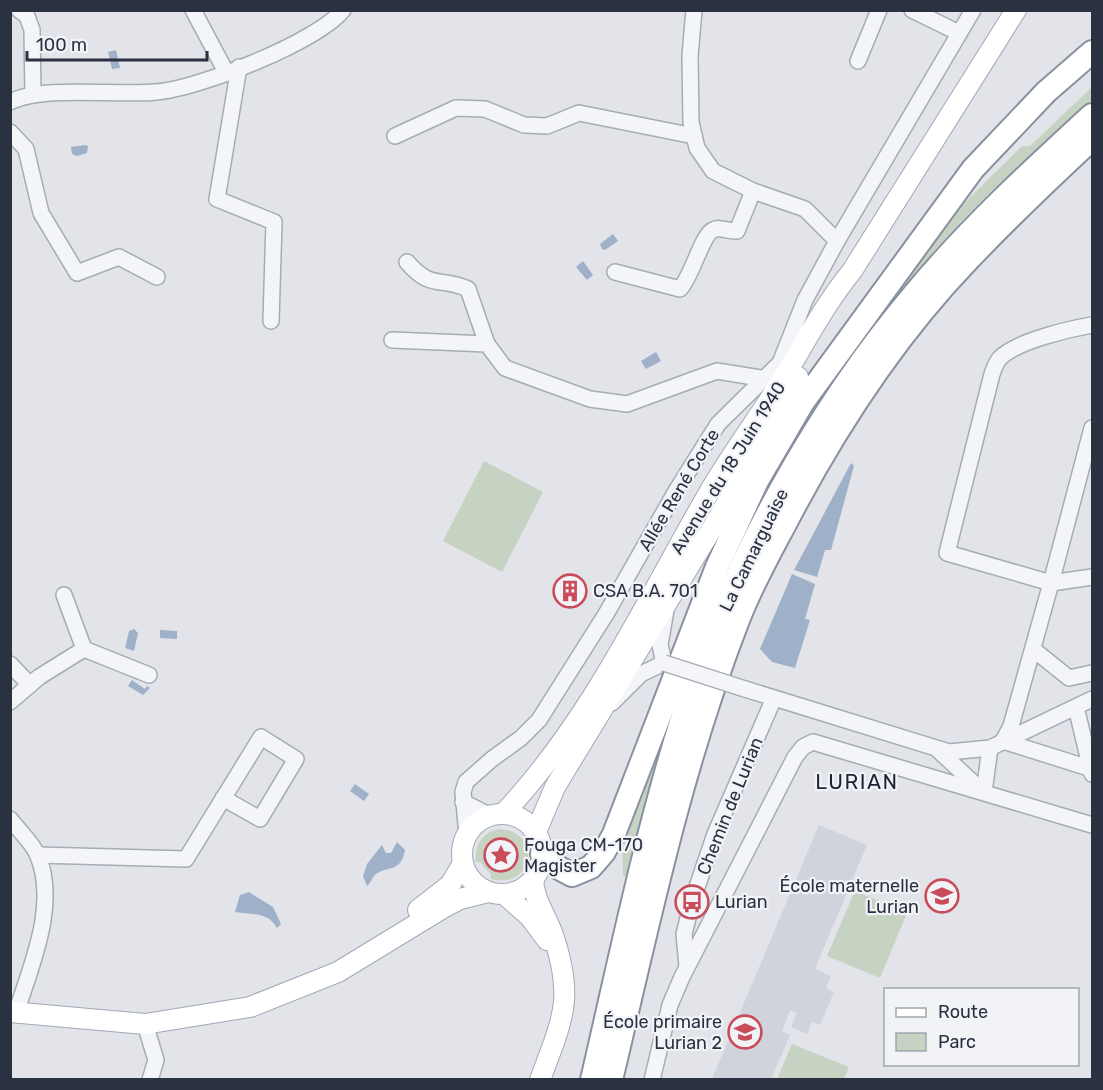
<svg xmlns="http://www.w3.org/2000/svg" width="1103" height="1090" viewBox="0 0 1103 1090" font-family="Rubik,sans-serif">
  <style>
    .built { fill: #d0d3dc }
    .green { fill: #c6d3c3 }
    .water { fill: #9eb1c8 }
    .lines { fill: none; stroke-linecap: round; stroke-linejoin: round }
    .minor-casing { stroke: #a7abb4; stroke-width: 18 }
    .major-casing { stroke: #a1a8b5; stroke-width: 22 }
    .highway-casing { stroke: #8991a0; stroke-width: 26 }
    .minor { stroke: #f4f5f8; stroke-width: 15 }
    .major { stroke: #fff; stroke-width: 20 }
    .highway { stroke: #fff; stroke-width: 22 }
    .minor-bridge-casing { stroke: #a7abb4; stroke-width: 18; stroke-linecap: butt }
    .minor-bridge { stroke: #f4f5f8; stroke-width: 15 }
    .labels { text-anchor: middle; stroke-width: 4.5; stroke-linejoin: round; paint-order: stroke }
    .street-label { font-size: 18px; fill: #2a3241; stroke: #f1f3f7 }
    .poi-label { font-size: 18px; fill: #2a3241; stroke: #f1f3f7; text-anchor: start }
    .quarter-label { font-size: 21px; letter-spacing: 1.5px; fill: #1c2332; stroke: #f1f3f7 }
  </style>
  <rect width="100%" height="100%" fill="#e2e4ea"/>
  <!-- built -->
  <path class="built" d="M819,825L867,845L815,969L831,976L826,988L834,992L820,1025L812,1022L807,1034L791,1027L797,1013L790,1010L782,1031L790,1035L771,1079H712Z"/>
  <!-- green -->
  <g class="green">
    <path d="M1092,87V100C1047,141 1001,180 959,224C867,320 792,436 734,555L777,456L954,213L1022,146H1030Z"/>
    <path d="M484,461L543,492L502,572L443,541Z"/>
    <path d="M683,684L628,876H623L622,829Z"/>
    <path d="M499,829C543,831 534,890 491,879V874L480,862H476C474,844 482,833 499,829Z"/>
    <path d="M855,891L907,913L880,978L827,956Z"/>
    <path d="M792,1044L849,1067L844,1079H777Z"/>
  </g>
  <!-- water -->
  <g class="water">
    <path d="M116,50L120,68L112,69L108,52Z"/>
    <path d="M85,145L88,146L87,153L77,156L72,154L71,147Z"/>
    <path d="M613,234L618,241L605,250L602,249L600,244Z"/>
    <path d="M583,261L593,275L587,280L576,267Z"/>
    <path d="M656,352L661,361L646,369L641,361Z"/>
    <path d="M851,463L854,466L831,550H825L817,577L794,570Z"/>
    <path d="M792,574L815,584L805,619L810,620L795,668L772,662L760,649Z"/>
    <path d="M134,629L138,633L134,651L125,648L129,631Z"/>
    <path d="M160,630L177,631V639L160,638Z"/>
    <path d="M132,680L145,689L147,686L150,688L143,695L128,686Z"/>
    <path d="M355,784L369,794L364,801L350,791Z"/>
    <path d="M397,842L405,850C401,873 387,866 376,874C372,877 371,883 367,886L363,876L367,864L382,845L386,853H391Z"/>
    <path d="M249,892L273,907L281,924L277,928C267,911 252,915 235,912L240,895Z"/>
  </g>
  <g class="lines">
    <defs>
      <g id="minor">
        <path d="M19,10L27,16L32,30L33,94"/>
        <path d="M193,10L226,72"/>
        <path d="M694,10L690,56L691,122L697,148L713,171L753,191L805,209L837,241"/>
        <path d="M912,10L959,33"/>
        <path d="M858,61L879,10"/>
        <path d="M239,67L217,199L274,222L271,321"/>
        <path d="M10,102C44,85 116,96 156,92C198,89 317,42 343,10"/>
        <path d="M10,132L26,149L41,213L77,273L119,257L157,277"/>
        <path d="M395,136L456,108L485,109L524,125L547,126L579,113L694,136"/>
        <path d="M407,262C432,291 440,276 468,289L487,344"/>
        <path d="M615,272L680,289C692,276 702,235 713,230C720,226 729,232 737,231L753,191"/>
        <path d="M1092,325C1069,329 1017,341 1000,358C996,362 994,369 992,374L947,553L1051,583L1092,428"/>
        <path d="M392,340L487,344L505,368L590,399L627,404L717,371L760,378L761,381"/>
        <path d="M64,595L84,649"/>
        <path d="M1034,650L1069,678L1092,673"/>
        <path d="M664,663L660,645L666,610"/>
        <path d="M10,664L30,685"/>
        <path d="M745,689L949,752L990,748L1092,699"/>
        <path d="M10,702L39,677L84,649L149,675"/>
        <path d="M612,703L641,674L664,663"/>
        <path d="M1076,707L1092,774"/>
        <path d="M1003,741L1011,726L1051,583L1092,577"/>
        <path d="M1003,741L1092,769"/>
        <path d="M938,750L981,790"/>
        <path d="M984,792L990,748"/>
        <path d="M463,802L491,816"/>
        <path d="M10,819C19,831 33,843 38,856C58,905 31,966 16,1013"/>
        <path d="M467,835L463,792L466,782L492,759L521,738L539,720L606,614L676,491L718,424L780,363L805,300L837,241L973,10"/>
        <path d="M38,855L186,859L261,737L296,759L260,819L223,798"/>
        <path d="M687,966L684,934L692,902L715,834L774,698"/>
        <path d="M145,1024L156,1060L150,1080"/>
        <path d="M652,1080L670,1005L682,977L795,757L803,747L813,742L1092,825"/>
      </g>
      <g id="major">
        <path d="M503,814C592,720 647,599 711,489C733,452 758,418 781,382C804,345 824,305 852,271L1016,10"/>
        <circle cx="502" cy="854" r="40"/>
        <path d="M536,832L555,787L716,522L798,377"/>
        <path d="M533,880C534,899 545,914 552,932C575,998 563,1018 540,1080"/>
        <path d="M504,894L530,917L547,940"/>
        <path d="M418,910L450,885L463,863"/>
        <path d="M10,1012L145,1024L250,1007L338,972L443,908L460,899L488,892"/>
      </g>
      <g id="highway">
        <path d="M542,854L559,868L572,875L591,867L604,852L614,834L717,567L757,481L803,402L973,169L1046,92L1092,52"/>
        <path d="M592,1080C621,955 647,828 686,706C733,561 816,410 915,293C969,228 1030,172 1092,115"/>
        <path d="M611,1080C648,924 680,769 738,620C751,586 769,554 786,522C835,428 894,337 968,260C1008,218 1050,178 1092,139"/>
      </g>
    </defs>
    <!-- minor casing -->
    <use href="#minor" class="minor-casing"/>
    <!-- major casing -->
    <use href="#major" class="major-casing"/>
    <!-- highway casing -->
    <use href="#highway" class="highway-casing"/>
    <!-- minor -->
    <use href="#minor" class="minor"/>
    <!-- major -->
    <use href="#major" class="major"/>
    <!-- highway -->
    <use href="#highway" class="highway"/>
    <defs>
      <path id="minor-bridge" d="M664,663L745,689"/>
    </defs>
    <!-- minor-bridge casing -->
    <use href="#minor-bridge" class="minor-bridge-casing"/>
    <!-- minor-bridge -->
    <use href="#minor-bridge" class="minor-bridge"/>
  </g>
  <!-- icons -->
  <defs>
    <symbol id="building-ring" viewBox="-11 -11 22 22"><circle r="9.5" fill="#f1f3f7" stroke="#ca4b59" stroke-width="1.5"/><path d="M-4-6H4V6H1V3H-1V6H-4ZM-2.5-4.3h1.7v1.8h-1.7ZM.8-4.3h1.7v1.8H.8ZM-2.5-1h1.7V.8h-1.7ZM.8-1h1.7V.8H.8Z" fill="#ca4b59"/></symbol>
    <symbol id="sight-ring" viewBox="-11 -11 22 22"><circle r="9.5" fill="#f1f3f7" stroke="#ca4b59" stroke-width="1.5"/><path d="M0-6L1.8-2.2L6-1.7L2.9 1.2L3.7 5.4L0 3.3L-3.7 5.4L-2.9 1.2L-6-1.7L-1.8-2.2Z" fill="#ca4b59"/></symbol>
    <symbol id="school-ring" viewBox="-11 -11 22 22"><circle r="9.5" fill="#f1f3f7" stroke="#ca4b59" stroke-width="1.5"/><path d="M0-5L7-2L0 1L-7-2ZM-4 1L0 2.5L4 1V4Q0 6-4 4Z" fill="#ca4b59"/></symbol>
    <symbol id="bus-ring" viewBox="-11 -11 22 22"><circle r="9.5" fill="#f1f3f7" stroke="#ca4b59" stroke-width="1.5"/><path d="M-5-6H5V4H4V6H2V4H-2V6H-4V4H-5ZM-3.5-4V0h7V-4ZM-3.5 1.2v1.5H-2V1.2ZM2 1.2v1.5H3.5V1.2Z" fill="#ca4b59"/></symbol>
  </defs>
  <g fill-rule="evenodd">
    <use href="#building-ring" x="551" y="572" width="38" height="38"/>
    <use href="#sight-ring" x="482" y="836" width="38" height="38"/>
    <use href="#school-ring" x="923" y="877" width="38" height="38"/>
    <use href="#bus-ring" x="673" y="883" width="38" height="38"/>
    <use href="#school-ring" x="726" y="1013" width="38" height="38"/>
  </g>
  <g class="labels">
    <!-- street labels -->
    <g class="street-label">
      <text transform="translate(728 468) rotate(-58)" y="6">Avenue du 18 Juin 1940</text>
      <text transform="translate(679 490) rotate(-59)" y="6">Allée René Corte</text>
      <text transform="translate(754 550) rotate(-64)" y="6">La Camarguaise</text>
      <text transform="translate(730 806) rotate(-68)" y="6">Chemin de Lurian</text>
    </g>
    <!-- poi labels -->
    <g class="poi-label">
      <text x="593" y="597">CSA B.A. 701</text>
      <text x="524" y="851">Fouga CM-170<tspan x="524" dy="21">Magister</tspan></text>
      <text x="919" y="892" text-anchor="end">École maternelle<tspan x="919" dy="21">Lurian</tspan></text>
      <text x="715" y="908">Lurian</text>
      <text x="722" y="1028" text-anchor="end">École primaire<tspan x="722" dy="21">Lurian 2</tspan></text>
    </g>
    <!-- quarter labels -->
    <g class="quarter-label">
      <text x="857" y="789">LURIAN</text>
    </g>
  </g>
  <!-- border -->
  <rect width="1103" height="1090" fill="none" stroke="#2a3241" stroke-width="24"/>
  <!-- legend -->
  <rect x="884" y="988" width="195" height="78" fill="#f1f3f7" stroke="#a1a6ae" stroke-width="1.5"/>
  <rect x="896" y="1008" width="30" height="9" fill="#ffffff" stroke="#a1a6ae" stroke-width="1.5"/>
  <text x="938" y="1018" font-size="18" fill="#2a3241">Route</text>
  <rect x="896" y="1033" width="30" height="18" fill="#c6d3c3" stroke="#a1a6ae" stroke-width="1.5"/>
  <text x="938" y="1048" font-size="18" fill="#2a3241">Parc</text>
  <!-- scale -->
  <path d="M27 51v9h180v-9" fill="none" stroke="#2a3241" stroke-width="3"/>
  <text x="36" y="51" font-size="18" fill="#2a3241" stroke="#f1f3f7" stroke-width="4.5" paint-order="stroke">100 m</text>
</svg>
